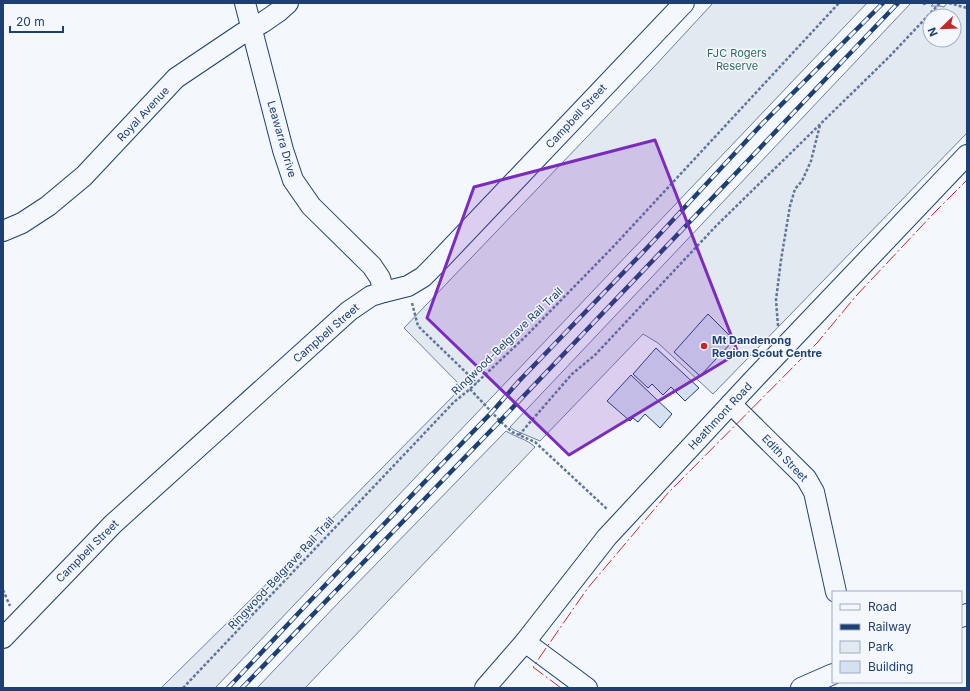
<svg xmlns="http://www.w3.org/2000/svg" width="970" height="691" viewBox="0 0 970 691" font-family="Inter,sans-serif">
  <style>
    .green { fill: #e3e9f0; stroke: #687fa3; fill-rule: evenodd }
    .building { fill: #d5e0f0; stroke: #1d3f73 }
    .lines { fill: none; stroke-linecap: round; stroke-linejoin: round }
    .minor-casing { stroke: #1d3f73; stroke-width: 22 }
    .path { stroke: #5e769c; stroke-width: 2.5; stroke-dasharray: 3 2; stroke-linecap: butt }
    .minor { stroke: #f4f7fb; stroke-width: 20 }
    .rail-casing { stroke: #1d3f73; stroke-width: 4.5 }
    .rail { stroke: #f4f7fb; stroke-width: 3; stroke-dasharray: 9; stroke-linecap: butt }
    .power { stroke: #c62828; stroke-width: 1; stroke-dasharray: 14 3 2 3; stroke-linecap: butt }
    .marked { fill: #7b2cbf; fill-opacity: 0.2; stroke: #7b2cbf; stroke-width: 3; stroke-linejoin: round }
    .poi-dot { fill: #c62828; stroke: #f4f7fb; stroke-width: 1.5 }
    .labels { text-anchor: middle; stroke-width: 3; stroke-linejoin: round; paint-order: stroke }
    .park-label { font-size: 11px; fill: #2c6c60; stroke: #f4f7fb }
    .street-label { font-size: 11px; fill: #1d3f73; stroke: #f4f7fb }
    .poi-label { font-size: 11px; font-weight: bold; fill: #1d3f73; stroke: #f4f7fb; text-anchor: start }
  </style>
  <rect width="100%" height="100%" fill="#f4f7fb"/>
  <!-- green -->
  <g class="green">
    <path d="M713,3H867L215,688H161L306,545L462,387L404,328L653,68Z"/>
    <path d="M911,3H934L931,6H940L944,7L947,3H967V133L713,394L658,343L643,334L540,441L514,430L510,427ZM930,16H954V40H930Z"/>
    <path d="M506,431C515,437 527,439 535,447L305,688H257L341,600Z"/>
  </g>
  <!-- building -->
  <g class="building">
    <path d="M708,314L734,340L700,376L674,352Z"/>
    <path d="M656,348L699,388L685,401L671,387L663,395L652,384L648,388L633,374Z"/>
    <path d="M631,375L672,414L660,428L645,414L638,422L633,418L630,421L607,401Z"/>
  </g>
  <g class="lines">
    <defs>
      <g id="minor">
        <path d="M245,3L283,150L293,180L311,206L372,266L380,278L384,292"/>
        <path d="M3,231L22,223L48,206L84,176L176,78L243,33L262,23L278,12L288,3"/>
        <path d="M731,404L806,478L814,492L836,592"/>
        <path d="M961,617L967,614"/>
        <path d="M3,638L113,524L349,311L371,296L384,292L408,286L423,277L435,265L684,3"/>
        <path d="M525,642L587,688"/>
        <path d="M485,688L525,642L607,537L621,522L754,379L967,155"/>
        <path d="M801,688L833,674"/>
      </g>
    </defs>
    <!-- minor casing -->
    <use href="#minor" class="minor-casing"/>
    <!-- path -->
    <g class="path">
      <path d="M949,3L967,8"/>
      <path d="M923,4L927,3"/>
      <path d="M412,303L418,326L477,383"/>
      <path d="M778,326L776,300L781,260L790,206L795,189L802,181L811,161L820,125"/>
      <path d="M470,389L500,421L512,432L535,442L607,509"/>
      <path d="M519,435L572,374L595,355L716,226L889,57L940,3"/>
      <path d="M3,590L10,606"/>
      <path d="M183,688L454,402L470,389L526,336L612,248L839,3"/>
    </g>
    <!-- minor -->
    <use href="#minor" class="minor"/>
    <defs>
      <g id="rail">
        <path d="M228,688L308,603L492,412L519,381L646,249L762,124L883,3"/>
        <path d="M242,688L500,421L898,3"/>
      </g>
    </defs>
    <!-- rail casing -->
    <use href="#rail" class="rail-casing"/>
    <!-- rail -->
    <use href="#rail" class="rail"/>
    <!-- power -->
    <path class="power" d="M561,688L533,667L587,589L668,493L817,343L856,296L934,213L967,180"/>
  </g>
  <!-- marked area -->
  <path class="marked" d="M655,140L738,353L569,455L427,318L474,187Z"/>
  <!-- markers -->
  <circle class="poi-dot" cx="704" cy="346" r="4"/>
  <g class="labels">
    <!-- park labels -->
    <g class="park-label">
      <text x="737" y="57">FJC Rogers<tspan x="737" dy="13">Reserve</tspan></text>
    </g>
    <!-- street labels -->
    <g class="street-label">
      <text transform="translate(143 114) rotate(-47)" y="4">Royal Avenue</text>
      <text transform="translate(576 116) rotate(-47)" y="4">Campbell Street</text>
      <text transform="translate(282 139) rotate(74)" y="4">Leawarra Drive</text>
      <text transform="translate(326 333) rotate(-41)" y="4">Campbell Street</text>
      <text transform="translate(507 341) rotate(-44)" y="4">Ringwood-Belgrave Rail Trail</text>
      <text transform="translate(720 416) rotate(-47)" y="4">Heathmont Road</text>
      <text transform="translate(785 458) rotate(46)" y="4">Edith Street</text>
      <text transform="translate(87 551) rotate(-45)" y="4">Campbell Street</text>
      <text transform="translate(281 573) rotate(-47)" y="4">Ringwood-Belgrave Rail Trail</text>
    </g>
    <!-- poi labels -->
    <g class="poi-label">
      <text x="712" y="344">Mt Dandenong<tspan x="712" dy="13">Region Scout Centre</tspan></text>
    </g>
  </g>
  <!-- border -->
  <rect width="970" height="691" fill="none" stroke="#1d3f73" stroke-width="8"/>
  <!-- legend -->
  <rect x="832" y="591" width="130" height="92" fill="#f4f7fb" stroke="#9eadc5"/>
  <rect x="840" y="604" width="20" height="6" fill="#f4f7fb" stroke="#9eadc5"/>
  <text x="868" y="611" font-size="12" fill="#1d3f73">Road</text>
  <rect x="840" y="624" width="20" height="6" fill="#1d3f73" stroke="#9eadc5"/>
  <text x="868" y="631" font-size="12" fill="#1d3f73">Railway</text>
  <rect x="840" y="641" width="20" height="12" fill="#e3e9f0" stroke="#9eadc5"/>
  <text x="868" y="651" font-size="12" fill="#1d3f73">Park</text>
  <rect x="840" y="661" width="20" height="12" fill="#d5e0f0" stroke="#9eadc5"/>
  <text x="868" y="671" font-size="12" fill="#1d3f73">Building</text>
  <!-- north arrow -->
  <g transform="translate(942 28) rotate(247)"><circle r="19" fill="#f4f7fb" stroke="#9eadc5"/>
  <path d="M0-3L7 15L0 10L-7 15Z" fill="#c62828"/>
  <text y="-6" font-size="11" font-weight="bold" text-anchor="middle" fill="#1d3f73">N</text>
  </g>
  <!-- scale -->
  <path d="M10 26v6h53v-6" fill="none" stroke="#1d3f73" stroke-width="2"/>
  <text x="16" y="26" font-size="12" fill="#1d3f73" stroke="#f4f7fb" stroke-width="3" paint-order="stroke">20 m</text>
</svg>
